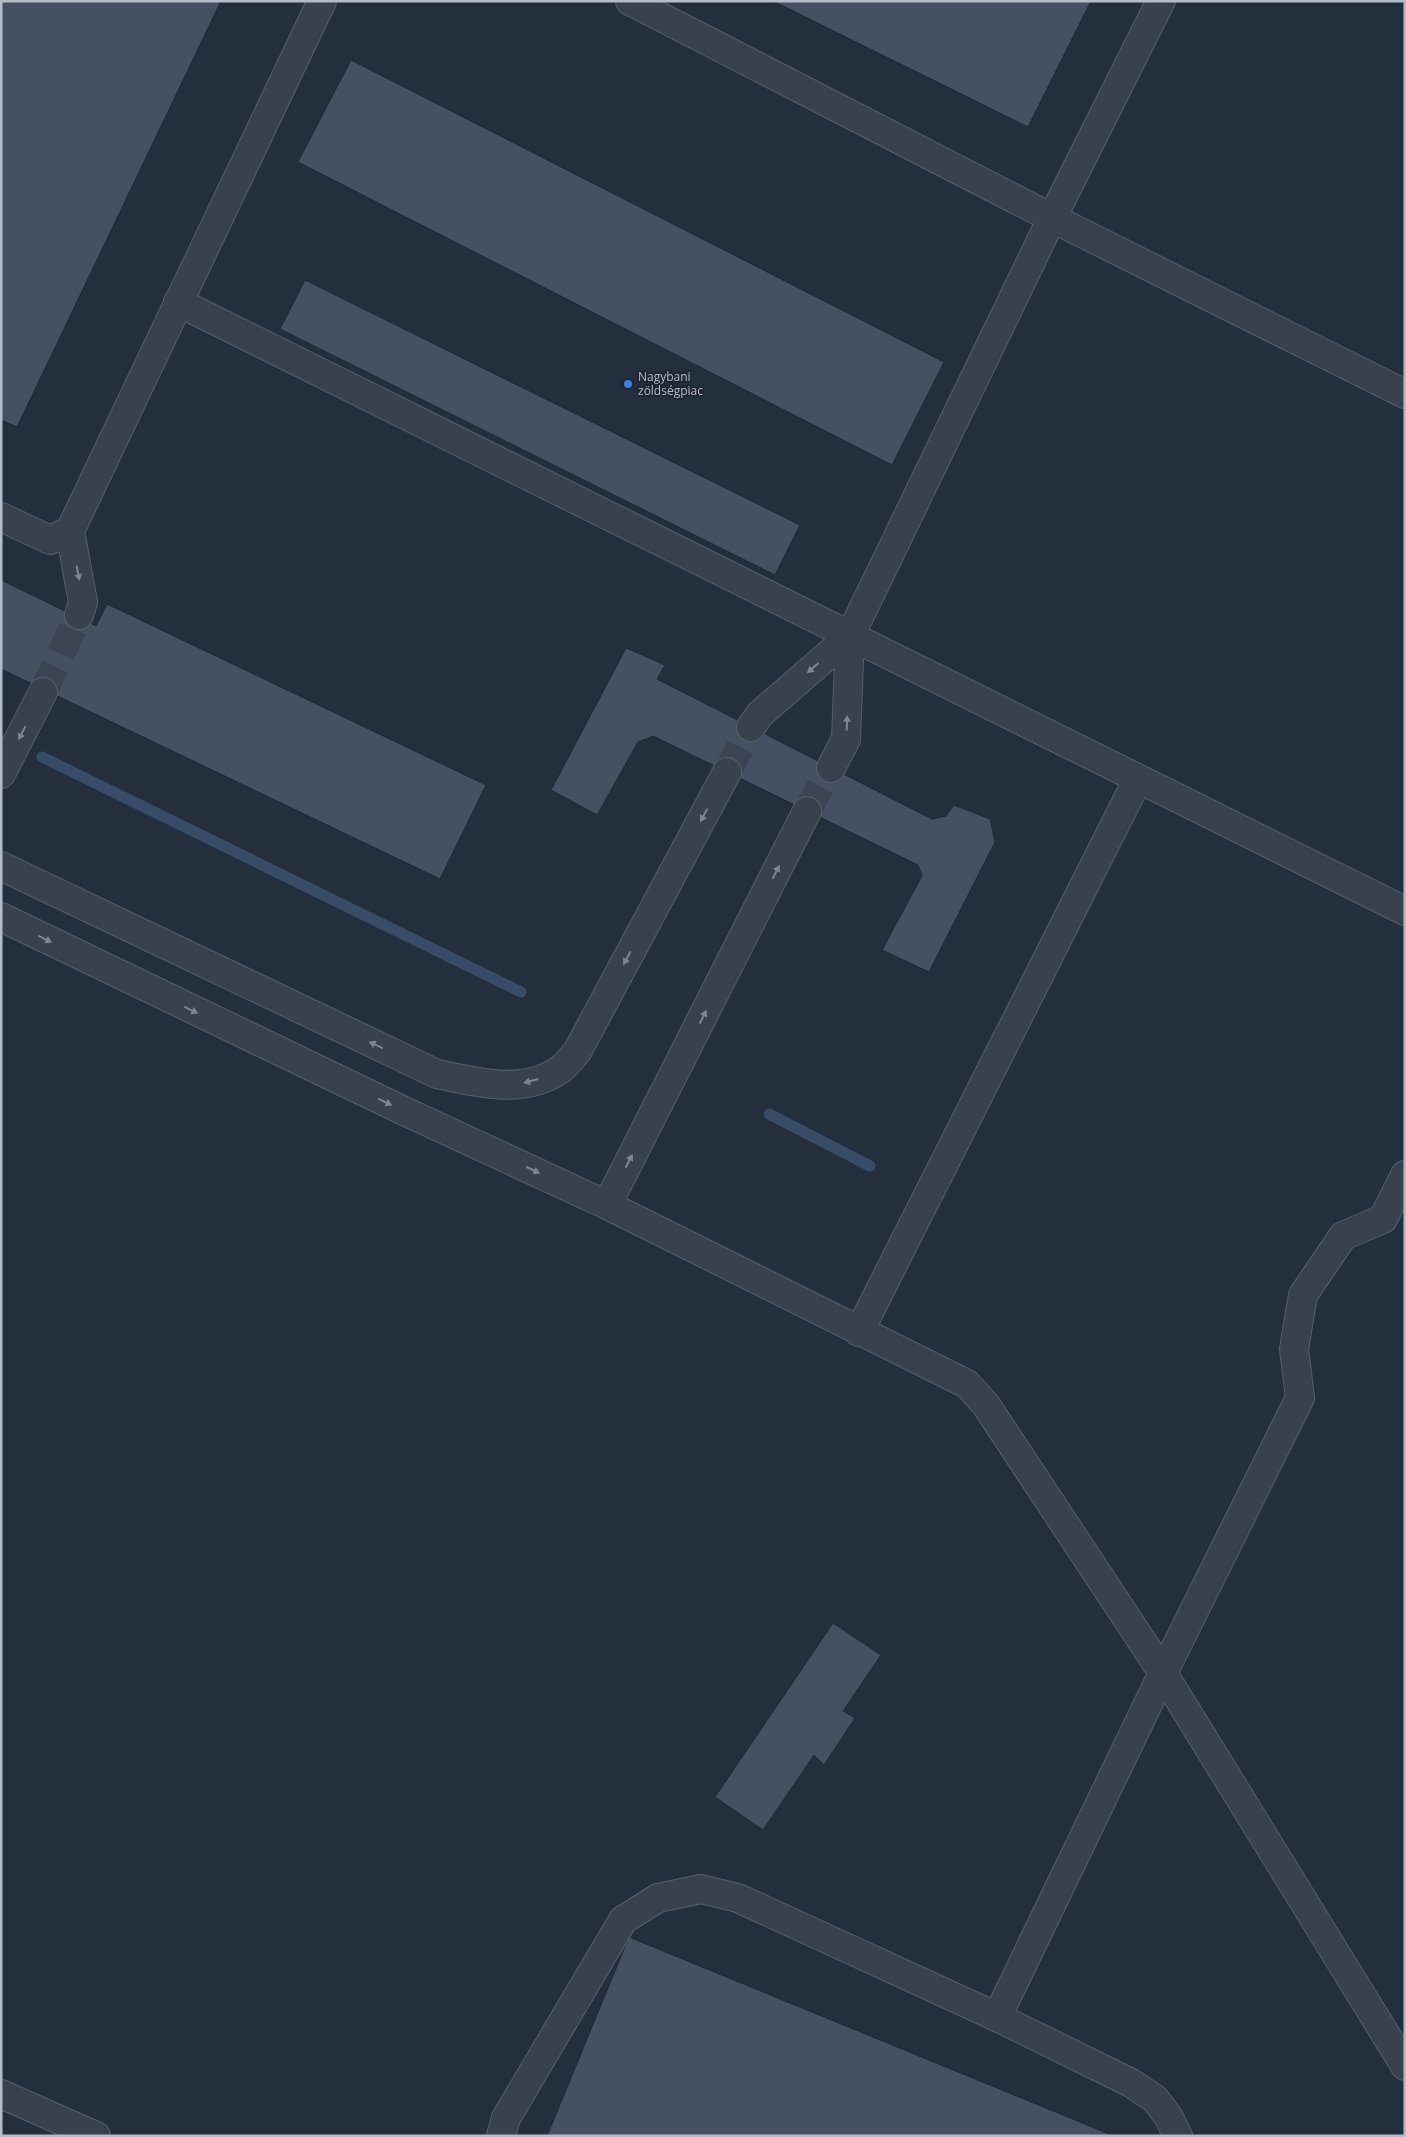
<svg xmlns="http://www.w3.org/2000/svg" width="1406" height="2137" viewBox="0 0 1406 2137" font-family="'Open Sans',sans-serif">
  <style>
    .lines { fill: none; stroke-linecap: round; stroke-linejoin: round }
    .stream { stroke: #394c67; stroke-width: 11 }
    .building { fill: #455162; stroke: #1f2835 }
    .minor-tunnel { stroke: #3a4453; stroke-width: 28; stroke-dasharray: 28 14; stroke-linecap: butt }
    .minor-casing { stroke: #565f6c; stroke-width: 30 }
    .minor { stroke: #38414e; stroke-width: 28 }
    .oneway { fill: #7c8592 }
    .shop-dot { fill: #3f7fe0; stroke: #1d2633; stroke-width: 2 }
    .labels { text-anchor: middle; stroke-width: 4; stroke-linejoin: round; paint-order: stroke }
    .poi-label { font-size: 12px; fill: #b4bcc9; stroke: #1d2633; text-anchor: start }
  </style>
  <rect width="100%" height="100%" fill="#242f3e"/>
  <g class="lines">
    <!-- stream -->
    <g class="stream">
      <path d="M42,757L521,992"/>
      <path d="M769,1114L870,1166"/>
    </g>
  </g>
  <!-- building -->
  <g class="building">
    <path d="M1,1H221L17,427L1,420Z"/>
    <path d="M773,1H1091L1028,127Z"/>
    <path d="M351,60L944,362L892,465L298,162Z"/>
    <path d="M305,280L800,525L775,575L280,329Z"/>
    <path d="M1,580L96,626L107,604L486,785L440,879L1,669Z"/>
    <path d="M626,648L665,665L657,679L932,819L946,816L954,805L990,819L995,842L929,972L882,950L922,876L918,865L653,736L638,742L597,815L551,790Z"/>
    <path d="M833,1623L881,1655L843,1711L855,1718L824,1765L814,1755L763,1830L715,1797Z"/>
    <path d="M629,1937L1114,2136H547Z"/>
  </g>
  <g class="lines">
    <!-- minor-tunnel -->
    <g class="minor-tunnel">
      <path d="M43,692L79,615"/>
      <path d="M727,772L751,727"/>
      <path d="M807,811L831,768"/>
    </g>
    <defs>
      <g id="minor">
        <path d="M630,1L1052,218L1405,394"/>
        <path d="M178,302L1405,911"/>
        <path d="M1,517L50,540L70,531"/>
        <path d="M79,615L83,602L70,531L322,1"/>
        <path d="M751,727L760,714L850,636L1052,218L1161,1"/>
        <path d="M831,768L846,739L850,636"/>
        <path d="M1,774L43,692"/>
        <path d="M1,866L437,1074C477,1082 523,1096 561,1069C567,1064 572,1057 577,1052L727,772"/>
        <path d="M1,917L402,1110L607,1205L967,1384L986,1405L1163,1673L1405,2066"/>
        <path d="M607,1205L807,811"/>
        <path d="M859,1332L1138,779"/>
        <path d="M997,2017L1163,1673L1300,1398L1294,1349L1303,1295L1343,1236L1383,1219L1405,1175"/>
        <path d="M1,2094L96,2136"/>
        <path d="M501,2136L506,2118L623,1920L658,1898L701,1889L738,1898L997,2017L1131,2083L1155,2099L1168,2116L1178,2136"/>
      </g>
    </defs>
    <!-- minor casing -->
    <use href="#minor" class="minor-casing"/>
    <!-- minor -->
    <use href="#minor" class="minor"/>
  </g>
  <!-- one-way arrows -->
  <defs><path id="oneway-solid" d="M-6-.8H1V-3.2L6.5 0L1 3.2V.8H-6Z" transform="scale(1.25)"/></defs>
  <g class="oneway">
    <use href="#oneway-solid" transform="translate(78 573) rotate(79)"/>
    <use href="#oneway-solid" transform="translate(813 668) rotate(139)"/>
    <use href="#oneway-solid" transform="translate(847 723) rotate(-88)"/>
    <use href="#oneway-solid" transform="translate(22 733) rotate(117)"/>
    <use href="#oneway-solid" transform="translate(704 815) rotate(118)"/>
    <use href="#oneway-solid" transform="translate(776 872) rotate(-63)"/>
    <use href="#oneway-solid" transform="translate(45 939) rotate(26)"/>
    <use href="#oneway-solid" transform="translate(627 958) rotate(118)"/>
    <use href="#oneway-solid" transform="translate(191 1010) rotate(26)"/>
    <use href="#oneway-solid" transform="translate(703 1017) rotate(-63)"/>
    <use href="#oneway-solid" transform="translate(376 1045) rotate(-154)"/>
    <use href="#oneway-solid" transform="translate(531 1081) rotate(165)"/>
    <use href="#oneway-solid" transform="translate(385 1102) rotate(26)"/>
    <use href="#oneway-solid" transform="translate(629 1161) rotate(-63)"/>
    <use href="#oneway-solid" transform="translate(533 1170) rotate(25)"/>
  </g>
  <!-- markers -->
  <circle class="shop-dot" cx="628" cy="384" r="5"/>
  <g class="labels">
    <!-- poi labels -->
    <g class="poi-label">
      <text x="638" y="381">Nagybani<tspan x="638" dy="14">zöldségpiac</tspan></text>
    </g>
  </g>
  <!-- border -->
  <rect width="1406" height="2137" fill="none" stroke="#b4bcc9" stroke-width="5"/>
</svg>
